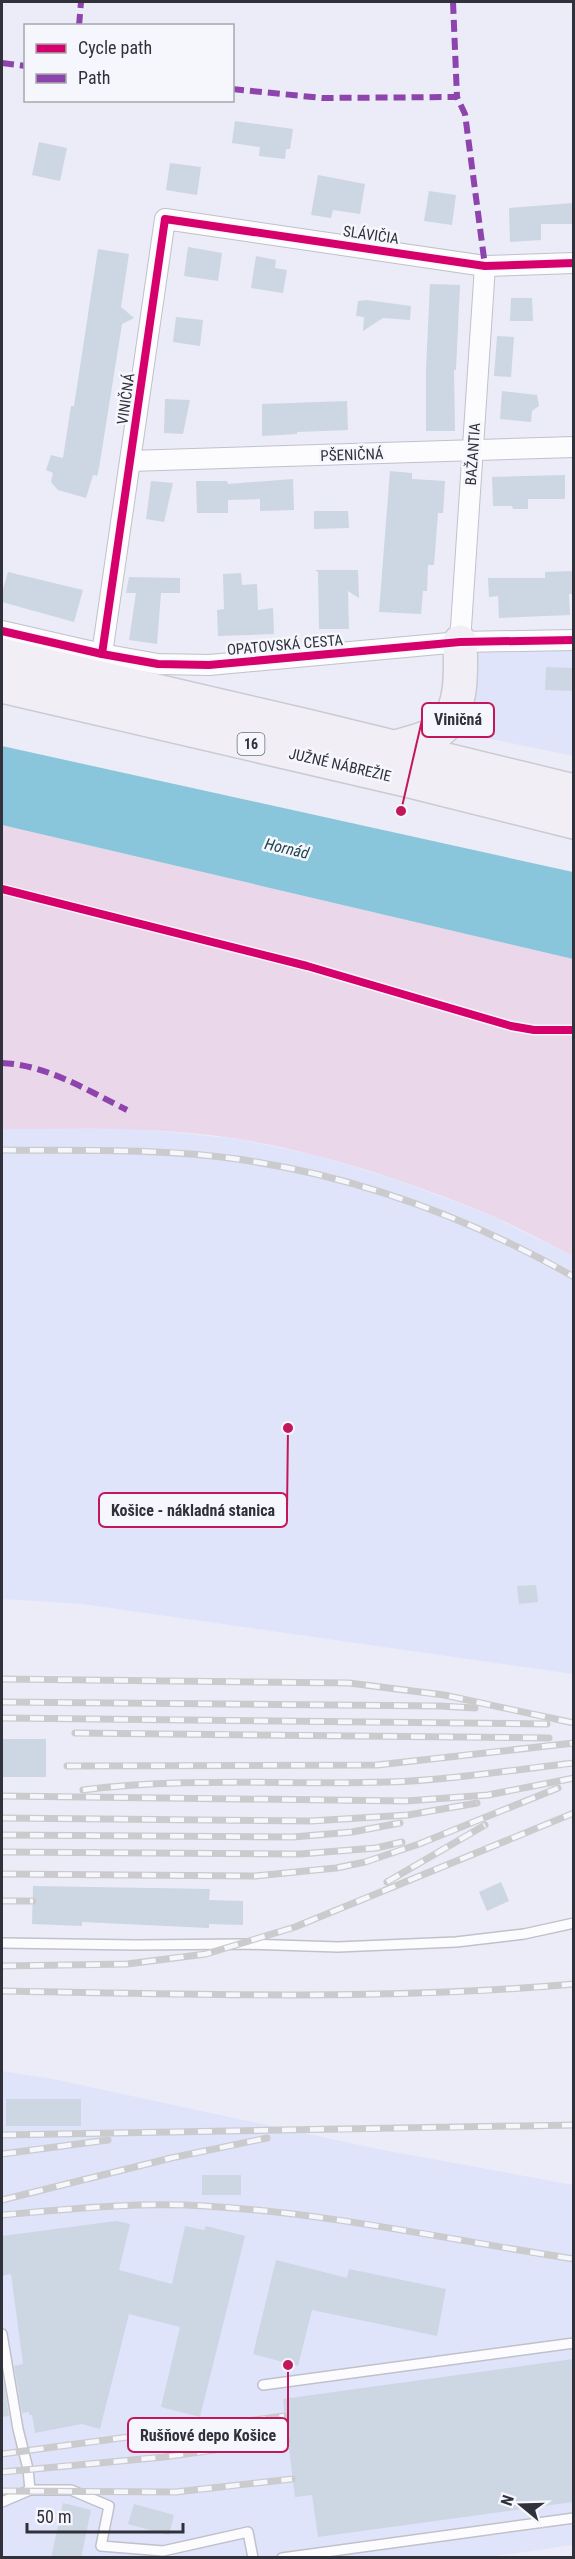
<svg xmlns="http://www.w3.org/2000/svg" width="575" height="2559" viewBox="0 0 575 2559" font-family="'Roboto Condensed',sans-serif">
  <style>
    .built { fill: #e0e4fa }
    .green { fill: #ebd7ea }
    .water { fill: #8ac6db }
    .building { fill: #cdd6e3 }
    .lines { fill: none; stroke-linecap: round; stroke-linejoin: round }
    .lane-casing { stroke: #c0c1ca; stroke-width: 12 }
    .street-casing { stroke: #c0c1ca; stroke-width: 22 }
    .highway-casing { stroke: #cacbd1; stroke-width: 36 }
    .lane { stroke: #fcfcfe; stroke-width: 9 }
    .street { stroke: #fcfcfe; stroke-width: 20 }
    .highway { stroke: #f1eef6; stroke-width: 33 }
    .rail-casing { stroke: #cbcbce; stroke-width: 7 }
    .rail { stroke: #f6f7fc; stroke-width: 4.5; stroke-dasharray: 14; stroke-linecap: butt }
    .quiet { stroke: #8e44ad; stroke-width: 6; stroke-dasharray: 12 6; stroke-linecap: butt }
    .cycleway-casing { stroke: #f6f7fc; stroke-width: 11 }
    .cycleway { stroke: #d6006c; stroke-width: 8 }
    .labels { text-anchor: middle; stroke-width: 5; stroke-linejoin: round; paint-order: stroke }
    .shield { fill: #f6f7fc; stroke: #6b6c75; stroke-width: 1.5 }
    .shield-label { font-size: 14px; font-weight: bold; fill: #30313b }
    .street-label { font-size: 15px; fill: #30313b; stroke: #f6f7fc }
    .water-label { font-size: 16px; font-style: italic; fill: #204752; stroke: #f6f7fc }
    .leader { fill: none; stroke: #c2185b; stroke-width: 2 }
    .callout-dot { fill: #c2185b; stroke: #f6f7fc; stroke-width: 2 }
    .callout { fill: #f6f7fc; stroke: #c2185b; stroke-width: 2 }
    .callout-label { font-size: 16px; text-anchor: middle; font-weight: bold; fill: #30313b }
  </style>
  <rect width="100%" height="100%" fill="#ebecf7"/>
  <!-- built -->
  <g class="built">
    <path d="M573,640V756L481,737L457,704L460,642Z"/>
    <path d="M2,1129H140L237,1139L315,1155L397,1180L485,1213L573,1256V1674L82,1604L2,1599Z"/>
    <path d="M2,2071L53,2079L378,2149L573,2185V2545L482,2558L2,2557Z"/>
  </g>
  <!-- green -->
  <path class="green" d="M2,825L573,959V1256C544,1241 514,1225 483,1212C404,1180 323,1153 238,1139C160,1126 80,1129 2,1129Z"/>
  <!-- water -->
  <path class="water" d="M2,746L573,872V959L2,825Z"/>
  <!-- building -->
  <g class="building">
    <path d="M235,121L293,129L290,149H286L285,159L259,156L260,147L232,143Z"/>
    <path d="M39,142L67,148L60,181L32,175Z"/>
    <path d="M170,163L201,167L197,195L166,190Z"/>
    <path d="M318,175L365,184L360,214L333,210L331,218L311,215Z"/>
    <path d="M429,191L456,195L452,225L424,221Z"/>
    <path d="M573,203V224H541V240L510,242L509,208Z"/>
    <path d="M188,247L222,253L218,281L184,276Z"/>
    <path d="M98,249L129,254L121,307L134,318L122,324L99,468L97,476L93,475L86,498L58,490L51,482L53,473L46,470L51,455L63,458L71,406H74Z"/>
    <path d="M256,256L276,260L275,268L287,270L283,293L251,288Z"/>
    <path d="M430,284L460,285L456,370H454L455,431H426V369Z"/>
    <path d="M511,298H532L533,321H510Z"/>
    <path d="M366,300L411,306L410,320L383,318L363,331L364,317L356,316L358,301Z"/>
    <path d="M176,317L203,320L200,346L173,342Z"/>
    <path d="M497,336L514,337L511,377L494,376Z"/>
    <path d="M502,391L537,395L539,406L532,411L531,422L500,419Z"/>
    <path d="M165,399L190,400L183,434L164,433Z"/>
    <path d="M347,401L348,430L297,432V434L262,436V404Z"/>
    <path d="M390,471L412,473V479L445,481L443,513H438L434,565H428L427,591H423L421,614L379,612Z"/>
    <path d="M565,475V499H528V509H513L512,506H493L492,477Z"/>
    <path d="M293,479L294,510L260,511V499L228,500V513H197L196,481H227L228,484Z"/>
    <path d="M151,481L173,483L164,522L146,519Z"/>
    <path d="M314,511H348L349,528L314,529Z"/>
    <path d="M315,570H358L359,598L348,591L349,629H319L318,572Z"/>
    <path d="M573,571V594H569L570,615L499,618L498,596L489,597L488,578H545V572Z"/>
    <path d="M8,572L83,590L74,622L2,602V593Z"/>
    <path d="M241,573L242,585L257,584L258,610L273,608L274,634L218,636L217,610L224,609L223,574Z"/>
    <path d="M129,577L180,578V593H161L157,644L129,640L136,593H126Z"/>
    <path d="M546,667L573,668V691L545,690Z"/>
    <path d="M536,1585L538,1602L519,1604L517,1586Z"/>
    <rect x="2" y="1739" width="44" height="38"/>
    <path d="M501,1882L509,1901L487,1911L479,1892Z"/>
    <path d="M33,1886L210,1889L209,1900L243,1901V1925L209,1924V1928L82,1922V1926L32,1924Z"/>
    <rect x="6" y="2099" width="75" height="27"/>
    <rect x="202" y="2175" width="39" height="20"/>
    <path d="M116,2221L130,2224L119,2270L172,2284L185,2226L204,2230L206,2226L245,2236L200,2417L161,2407L180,2327L129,2314L100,2429L82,2424L35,2433L32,2415H29V2412L22,2413L14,2366L23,2364L11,2274L2,2276V2236Z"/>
    <path d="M276,2260L347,2278L349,2269L446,2289L437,2336L312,2310L298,2366L253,2354Z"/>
    <path d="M573,2359V2502L318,2537L312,2495L295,2497L283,2399Z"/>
    <path d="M2,2372L9,2416L2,2417Z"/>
    <path d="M63,2503L91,2510L81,2558H51Z"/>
    <path d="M134,2504L174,2515L169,2535L128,2524Z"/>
  </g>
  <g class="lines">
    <defs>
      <g id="lane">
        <path d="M2,1943L136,1945L243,1944L338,1947L456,1942L524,1934L574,1923"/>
        <path d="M2,2334L18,2429L28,2469L30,2490"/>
        <path d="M263,2385L574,2343"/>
        <path d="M2,2502L30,2490H71L109,2506L101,2546L163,2551L248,2532L253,2558"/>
        <path d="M282,2558L574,2518"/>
      </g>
      <g id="street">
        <path d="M130,461L574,447"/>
        <path d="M2,631L102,654L158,664L209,665L460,642L574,640"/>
        <path d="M460,642L485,266"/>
        <path d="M102,654L165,219L485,266L574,263"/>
      </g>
      <g id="highway">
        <path d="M2,655L307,726L574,791"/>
        <path d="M2,686L410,781L574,822"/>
        <path d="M396,747C409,743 424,740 436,733C464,715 461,671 460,642"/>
      </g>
    </defs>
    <!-- lane casing -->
    <use href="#lane" class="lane-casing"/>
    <!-- street casing -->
    <use href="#street" class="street-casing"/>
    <!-- highway casing -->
    <use href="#highway" class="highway-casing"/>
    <!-- lane -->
    <use href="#lane" class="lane"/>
    <!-- street -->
    <use href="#street" class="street"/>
    <!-- highway -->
    <use href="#highway" class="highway"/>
    <defs>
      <g id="rail">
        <path d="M2,1150C80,1151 159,1148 237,1159C356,1176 470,1218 574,1277"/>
        <path d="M2,1679L349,1683L444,1695L574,1723"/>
        <path d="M2,1702L440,1706L475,1708"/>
        <path d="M2,1718L547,1724"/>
        <path d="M75,1733L549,1738"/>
        <path d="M67,1766L377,1765L574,1743"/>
        <path d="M83,1790C184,1777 286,1785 388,1782C450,1780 512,1770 574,1763"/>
        <path d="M2,1796L406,1801L488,1795L574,1778"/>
        <path d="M2,1818L311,1821L408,1815L477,1803"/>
        <path d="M2,1835L293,1837L352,1832L400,1823"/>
        <path d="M2,1852L300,1854L376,1848L402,1842"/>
        <path d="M2,1874L255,1876L336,1868L365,1862L419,1844L558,1788"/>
        <path d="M387,1882L485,1825"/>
        <path d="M2,1901H33"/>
        <path d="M2,1966L127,1964L206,1954L295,1927L574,1813"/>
        <path d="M2,1991C192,1994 384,2001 574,1984"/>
        <path d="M2,2135L574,2125"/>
        <path d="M2,2154L108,2140"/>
        <path d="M2,2200L171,2158L267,2138"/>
        <path d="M2,2215C69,2209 137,2202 205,2206C329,2213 451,2240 574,2259"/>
        <path d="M2,2454L284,2416"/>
        <path d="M2,2472L164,2457L287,2440"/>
        <path d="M2,2491L176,2492L292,2479"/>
      </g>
    </defs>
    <!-- rail casing -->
    <use href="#rail" class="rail-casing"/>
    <!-- rail -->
    <use href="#rail" class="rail"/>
    <!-- quiet -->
    <g class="quiet">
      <path d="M453,2L457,97"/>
      <path d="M79,26L81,2"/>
      <path d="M2,63L26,66"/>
      <path d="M232,89L322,98L457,97L465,114L485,266"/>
      <path d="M2,1063C47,1065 87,1090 127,1110"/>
    </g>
    <defs>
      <g id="cycleway">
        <path d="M2,631L102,654L158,664L209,665L460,642L574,640"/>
        <path d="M102,654L165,219L485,266L574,263"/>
        <path d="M2,889L307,966L511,1026L534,1030H574"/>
      </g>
    </defs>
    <!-- cycleway casing -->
    <use href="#cycleway" class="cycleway-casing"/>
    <!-- cycleway -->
    <use href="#cycleway" class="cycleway"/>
  </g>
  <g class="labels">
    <!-- shield labels -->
    <rect class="shield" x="237.5" y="733" width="27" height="22" rx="4.5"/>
    <g class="shield-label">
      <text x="251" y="749">16</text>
    </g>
    <!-- street labels -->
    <g class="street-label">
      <text transform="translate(371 235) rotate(8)" y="5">SLÁVIČIA</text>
      <text transform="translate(126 399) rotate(-82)" y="5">VINIČNÁ</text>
      <text transform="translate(473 454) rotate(-86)" y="5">BAŽANTIA</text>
      <text transform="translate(352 455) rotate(-2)" y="5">PŠENIČNÁ</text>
      <text transform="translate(285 645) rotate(-5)" y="5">OPATOVSKÁ CESTA</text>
      <text transform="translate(340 765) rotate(13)" y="5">JUŽNÉ NÁBREŽIE</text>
    </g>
    <!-- water labels -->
    <g class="water-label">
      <text transform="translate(287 848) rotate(13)" y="6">Hornád</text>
    </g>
  </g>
  <!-- callouts -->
  <path class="leader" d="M401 811L422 720M288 1428L287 1510M288 2365L288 2435"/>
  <g class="callout-dot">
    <circle cx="401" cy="811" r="6"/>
    <circle cx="288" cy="1428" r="6"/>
    <circle cx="288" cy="2365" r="6"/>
  </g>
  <g class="callout">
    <rect x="422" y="703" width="72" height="34" rx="6"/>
    <rect x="99" y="1493" width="188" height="34" rx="6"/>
    <rect x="128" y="2418" width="160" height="34" rx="6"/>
  </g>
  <g class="callout-label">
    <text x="458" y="725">Viničná</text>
    <text x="193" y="1516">Košice - nákladná stanica</text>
    <text x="208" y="2441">Rušňové depo Košice</text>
  </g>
  <!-- border -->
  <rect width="575" height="2559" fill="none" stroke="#30313b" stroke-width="6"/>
  <!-- legend -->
  <rect x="24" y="24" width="210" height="78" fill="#f6f7fc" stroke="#a7a8af" stroke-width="1.5"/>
  <rect x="36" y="44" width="30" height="9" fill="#d6006c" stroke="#a7a8af" stroke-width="1.5"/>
  <text x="78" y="54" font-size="18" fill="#30313b">Cycle path</text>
  <rect x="36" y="74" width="30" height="9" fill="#8e44ad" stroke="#a7a8af" stroke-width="1.5"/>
  <text x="78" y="84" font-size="18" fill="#30313b">Path</text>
  <!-- north arrow -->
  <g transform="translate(521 2505) rotate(289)" stroke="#f6f7fc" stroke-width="4.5" paint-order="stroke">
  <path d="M0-4.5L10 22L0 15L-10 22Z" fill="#30313b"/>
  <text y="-9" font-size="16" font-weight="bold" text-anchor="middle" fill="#30313b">N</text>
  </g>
  <!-- scale -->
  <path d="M27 2523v9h156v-9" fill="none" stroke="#30313b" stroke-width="3"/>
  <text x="36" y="2523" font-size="18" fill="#30313b" stroke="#f6f7fc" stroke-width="4.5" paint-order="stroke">50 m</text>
</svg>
